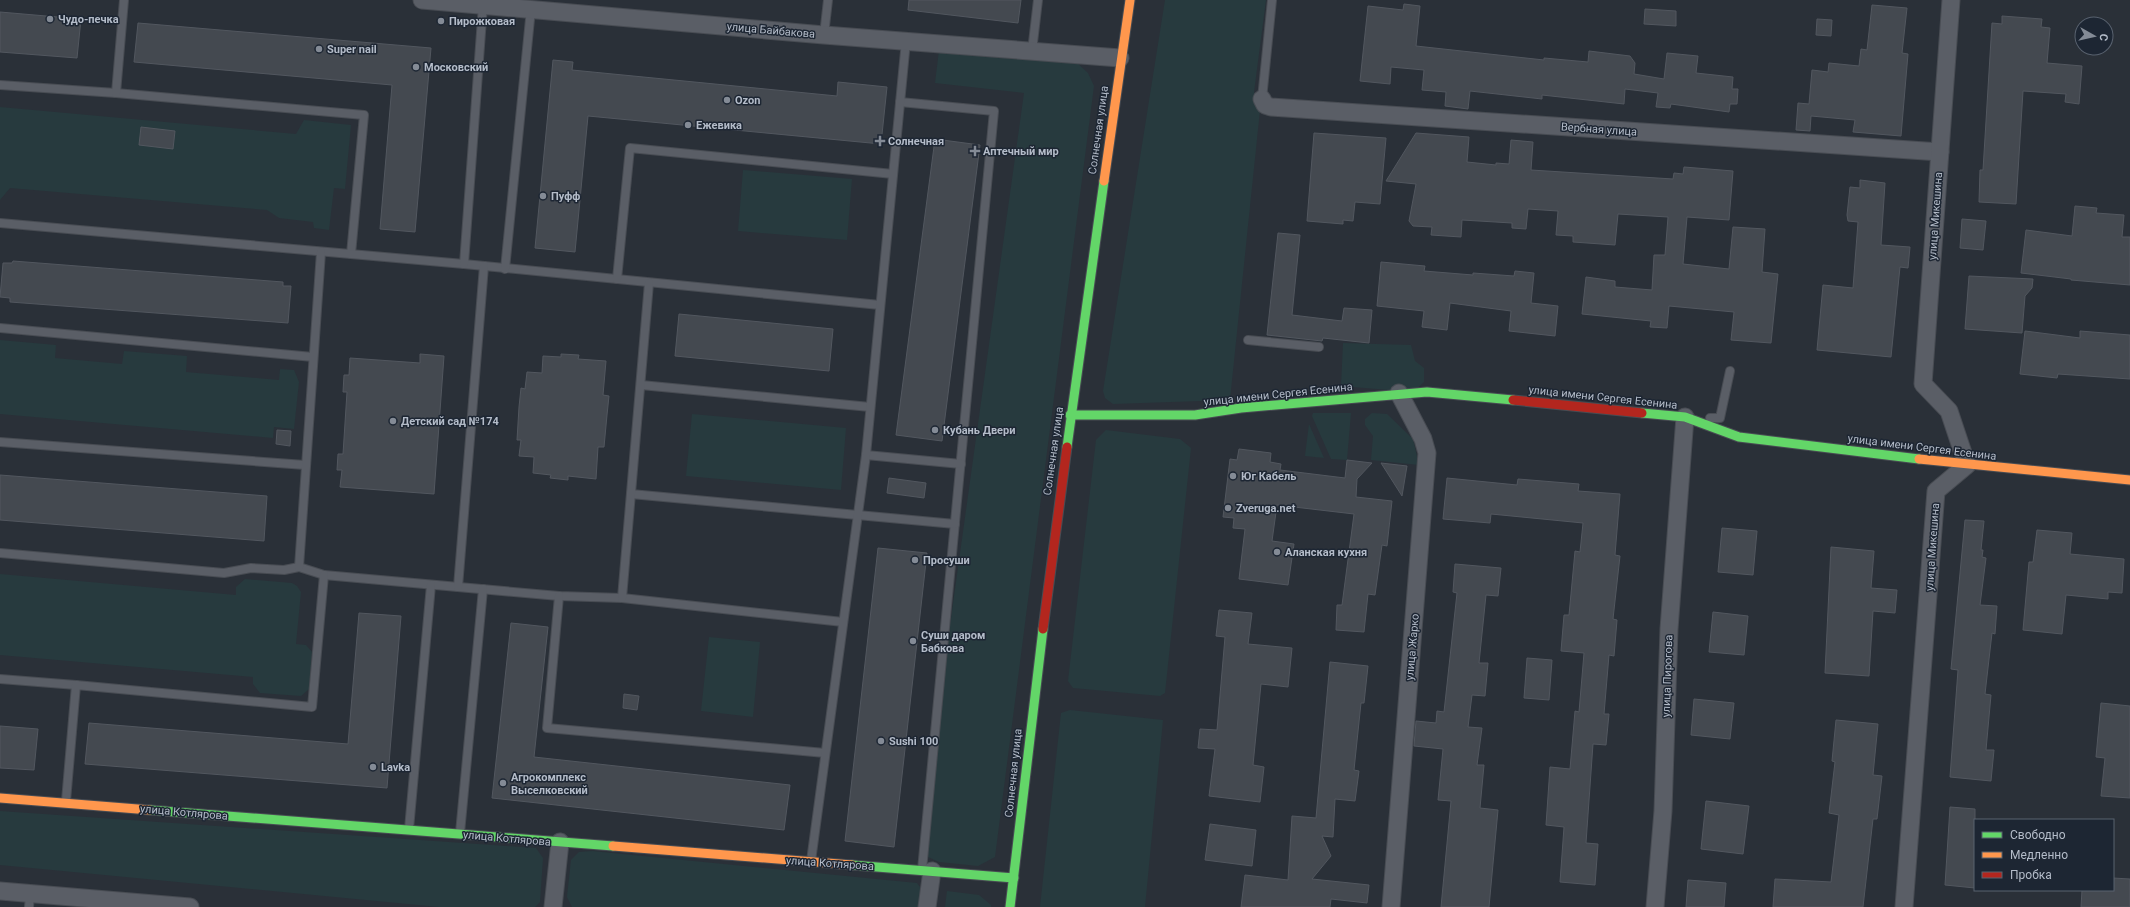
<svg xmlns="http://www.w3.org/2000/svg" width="2130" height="907" viewBox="0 0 2130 907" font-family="Roboto,sans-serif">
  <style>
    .green { fill: #273a3e }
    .building { fill: #444950; stroke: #52575f }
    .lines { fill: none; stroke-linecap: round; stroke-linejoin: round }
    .lane-casing { stroke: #484c53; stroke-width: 10 }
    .street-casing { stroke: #484c53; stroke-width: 19 }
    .fast-casing { stroke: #484c53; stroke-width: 11 }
    .slow-casing { stroke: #484c53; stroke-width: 11 }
    .jam-casing { stroke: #484c53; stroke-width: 11 }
    .lane { stroke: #5a5e66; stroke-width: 8 }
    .street { stroke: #5a5e66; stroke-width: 17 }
    .fast { stroke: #63d668; stroke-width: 9 }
    .slow { stroke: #ff974d; stroke-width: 9 }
    .jam { stroke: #b3261e; stroke-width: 9 }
    .poi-dot { fill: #848b96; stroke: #1d2633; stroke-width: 1.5 }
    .labels { text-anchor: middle; stroke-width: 3; stroke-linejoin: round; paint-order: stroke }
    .poi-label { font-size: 11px; font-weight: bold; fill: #b4bcc9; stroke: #1d2633; text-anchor: start }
    .street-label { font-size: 11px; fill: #b4bcc9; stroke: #1d2633 }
  </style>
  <rect width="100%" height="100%" fill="#2a3038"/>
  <!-- green -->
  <g class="green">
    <path d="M1165,0H1266L1254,92L1260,110L1230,400L1113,404L1105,398L1103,391Z"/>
    <path d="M939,50L1075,61L1088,73L1094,86L995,857L978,866L939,862L928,857L920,841L1024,93L935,83Z"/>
    <path d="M0,107L296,134L304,120L351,125L345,189L334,188L329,230L314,228L313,222L279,218L267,210L10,188L0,200Z"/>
    <path d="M743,170L852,179L847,240L738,231Z"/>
    <path d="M0,340L56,345L55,358L122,364L124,351L187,356L186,372L279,380L280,369L294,370L299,382L294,429L274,427L273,438L0,414Z"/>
    <path d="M1343,343L1411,345L1415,361L1424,368V382L1413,392L1341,386Z"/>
    <path d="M1313,413H1351L1347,460L1331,459L1312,416Z"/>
    <path d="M1372,413L1387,414L1413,439L1419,465L1371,460L1373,436L1365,425V419Z"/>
    <path d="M692,414L846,428L841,490L686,476Z"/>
    <path d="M1309,424L1324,458L1305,456Z"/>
    <path d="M1106,430L1180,439L1191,448L1165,693L1160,696L1073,688L1068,681L1096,440Z"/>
    <path d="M0,574L236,595V587L245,579L292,583L297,586L301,592L296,644L306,645L312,652L309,689L301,696L260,693L253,684V677L0,655Z"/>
    <path d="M709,637L760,642L753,717L701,711Z"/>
    <path d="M1070,710L1163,720L1145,907H1040L1061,713Z"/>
    <path d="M0,811L536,848L543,858L540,902L535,907H439L0,865Z"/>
    <path d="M592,851L917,883L922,890L920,907H572L567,897L571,860L579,852Z"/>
    <path d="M947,891L979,895L991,905V907H945Z"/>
  </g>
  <!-- building -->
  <g class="building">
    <path d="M909,0H1021L1018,23L908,10Z"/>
    <path d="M1404,4L1420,6L1416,46L1544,60V58L1588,62L1589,51L1630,56L1635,63L1634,74L1664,79L1667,53L1698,56L1696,73L1733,77L1732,89H1738L1737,104H1730L1729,112L1671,104L1670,108L1656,107L1658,93L1625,89L1624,104L1542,95V99L1470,91L1468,109L1445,106L1446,92L1422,90L1424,70L1391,67L1390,84L1360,81L1368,6L1403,10Z"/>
    <path d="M1872,5L1907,8L1902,53L1908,54L1901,136L1853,132L1855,120L1811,116L1810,131L1796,130L1798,103L1809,104L1812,70L1828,72L1829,63L1859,66L1861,49L1867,50Z"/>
    <path d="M1645,9L1676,11V26L1644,24Z"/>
    <path d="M0,12L81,19L77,58L0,52Z"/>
    <path d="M2002,16L2042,19L2041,27L2050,28L2047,63L2082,66L2079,104L2065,102L2066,94L2023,91L2016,204L1979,202L1980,170H1983L1992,23L2002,24Z"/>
    <path d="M1817,19L1832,20L1831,36L1816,35Z"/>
    <path d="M138,23L431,48L415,232L380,229L392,85L134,62Z"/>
    <path d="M553,60L573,62L572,70L837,96L838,82L887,87L881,144L588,116L575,252L535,248Z"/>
    <path d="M141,127L175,131L173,149L139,145Z"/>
    <path d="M1314,133L1386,138L1380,204L1355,202L1353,221L1343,220V224L1307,221Z"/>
    <path d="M1416,133L1469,137L1467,162L1496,165V163L1509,164L1511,140L1533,142L1531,170L1673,179L1674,173L1683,174L1684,167L1733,171L1729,220L1687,217L1683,264L1729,269L1733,227L1765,229L1762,272L1778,274L1771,343L1731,340L1734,312L1669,306L1667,328L1650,327L1651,321L1582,314L1586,277L1615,281V287L1652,290L1654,255H1665L1668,217L1618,214L1615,245L1573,242V236L1556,235L1558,211L1528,209L1526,229L1512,228V223L1462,220L1461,237L1431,235L1432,227L1413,226L1409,221L1416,184L1386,181Z"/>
    <path d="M935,139L980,145L942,441L896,435Z"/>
    <path d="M1860,180L1885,183L1881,245L1910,247L1908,268L1900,267L1891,357L1817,350L1823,285L1853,288L1858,222L1848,221L1847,215L1850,187L1860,188Z"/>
    <path d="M2075,206L2097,208L2096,213L2124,215L2122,237H2130V285L2071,280V279L2021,273L2026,230L2072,236Z"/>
    <path d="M1962,219L1986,221L1983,250L1960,248Z"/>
    <path d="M1278,233L1300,235L1292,315L1342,321L1344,308L1372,310L1369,343L1323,338L1322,341L1267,335Z"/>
    <path d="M13,261L283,282V286H291L288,323L10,302V298L0,297L3,263H12Z"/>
    <path d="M1381,262L1425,266L1424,271L1473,275V273L1514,276L1515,271L1534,273L1531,303L1558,306L1555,336L1509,331L1511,311L1450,303L1447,330L1422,327L1424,311L1377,306Z"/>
    <path d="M1969,276L2033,279L2032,288L2025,296L2022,333L1965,329Z"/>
    <path d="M679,314L833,329L829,371L675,356Z"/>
    <path d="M2025,331L2080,338V331L2130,335V379L2058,374L2057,378L2020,374Z"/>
    <path d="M420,354L444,356L434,494L340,487L342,470H337L338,454H343L347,392H343L344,375H349L350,358L420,363Z"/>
    <path d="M561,354L579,355L578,359L606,361L603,395L609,396L607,415L604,447H598L596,479L568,476V480L550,478L551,475L533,473L534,457L519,456L521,440H517L519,407L521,388L525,389L527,372L542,373L543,356L561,357Z"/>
    <path d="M277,430L291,431L290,446L276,444Z"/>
    <path d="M1239,449L1271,453L1270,462L1281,464L1280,470L1345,478L1347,460L1372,463L1357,479L1356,497L1392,501L1387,546L1382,545L1375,595L1368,594L1364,632L1336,630L1337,605H1342L1354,514L1277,505L1272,541L1294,544L1288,585L1239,579L1245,529L1233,528L1234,518L1223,517L1230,459L1237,460Z"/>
    <path d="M1381,463L1407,466L1402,496Z"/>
    <path d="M0,475L267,496L264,541L0,520Z"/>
    <path d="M889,478L926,483L924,498L887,493Z"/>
    <path d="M1447,478L1517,485L1518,479L1579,484L1578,491L1620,494L1615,555L1620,556L1613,619L1617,620L1614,656L1609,655L1604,714H1609L1606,745L1593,744L1586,843L1598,844L1595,885L1560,882L1564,827L1546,825L1550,767L1570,769L1575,711L1579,712L1584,653L1561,651L1564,615H1569L1575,551L1580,552L1583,523L1491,514L1490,523L1443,519Z"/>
    <path d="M1965,520L1984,521L1981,550H1983L1982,557L1986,558L1980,605L1997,606L1995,634L1992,633L1985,694L1991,695L1986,750H1994L1991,781L1950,777L1958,670L1951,669Z"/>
    <path d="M1722,528L1757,531L1753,575L1718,572Z"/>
    <path d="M2037,530L2072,533L2070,554L2124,559L2122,593L2108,592V599L2066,595L2062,634L2023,630L2029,562H2033Z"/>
    <path d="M1831,547L1874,551L1871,588L1897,590L1895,613L1873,611L1869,676L1825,673Z"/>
    <path d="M878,548L927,553L894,847L845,841Z"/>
    <path d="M1455,564L1501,568L1498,596L1486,595L1479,663H1488L1485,696L1472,695L1468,727L1482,728L1477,765H1484L1480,808L1498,810L1489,907H1441L1451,801L1438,800L1443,749L1414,746L1416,721L1436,723L1437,711L1444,712L1457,593L1453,592Z"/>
    <path d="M1219,610L1252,613L1248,644L1292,648L1288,687L1261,684L1253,765L1264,767L1260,802L1209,796L1215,749L1198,748L1200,729L1217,730L1225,637L1216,636Z"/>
    <path d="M1713,612L1748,616L1744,655L1709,652Z"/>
    <path d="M359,613L401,616L387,788L85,764L89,723L348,744Z"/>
    <path d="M511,623L548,627L534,757L790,785L784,830L492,798Z"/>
    <path d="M1527,658L1552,660L1549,700L1524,698Z"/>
    <path d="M1330,662L1368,666L1364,703H1361L1354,770L1359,771L1355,801L1335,799L1333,837L1322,836L1331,856L1312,879L1369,885L1367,903L1331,899L1330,907H1241L1245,875L1288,880L1292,816L1316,818Z"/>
    <path d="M624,694L639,696L637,710L623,708Z"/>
    <path d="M1694,699L1734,703L1730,739L1691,735Z"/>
    <path d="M2101,703L2130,706V798L2101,796L2105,758L2096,757Z"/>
    <path d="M1836,720L1878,724L1873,775L1882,776L1877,819H1873L1863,907H1773L1775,879L1831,882L1839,815L1829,813L1835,762L1832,761Z"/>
    <path d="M0,726L38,729L34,770L0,768Z"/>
    <path d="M1706,801L1749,806L1743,854L1701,849Z"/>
    <path d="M1950,807L1975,809V888L1945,885Z"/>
    <path d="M1210,824L1256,830L1252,866L1205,860Z"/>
    <path d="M2113,878L2130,879V907H2081L2082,890H2113Z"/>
    <path d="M1688,880L1726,883L1724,907H1686Z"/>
  </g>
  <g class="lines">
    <defs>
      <g id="lane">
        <path d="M824,35L828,0"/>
        <path d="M1032,51L1038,0"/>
        <path d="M0,85L116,93L364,115L351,254"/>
        <path d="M116,93L124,0"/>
        <path d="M1262,99L1272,0"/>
        <path d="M900,102L994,111L922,870"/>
        <path d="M0,223L464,264L880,305"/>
        <path d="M464,264L483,5"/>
        <path d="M505,269L531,9"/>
        <path d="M617,279L630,148L893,174"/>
        <path d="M0,328L313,357"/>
        <path d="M1248,340L1319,347"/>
        <path d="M641,385L870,407"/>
        <path d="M1710,418H1720L1730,371"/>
        <path d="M0,442L305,465"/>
        <path d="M866,455L961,464"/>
        <path d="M631,494L955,524"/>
        <path d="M0,553L224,573L251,568L284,570L299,567L324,575L559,596L622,598L843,622"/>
        <path d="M299,567L321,252"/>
        <path d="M458,587L484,266"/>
        <path d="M559,596L547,728L825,753"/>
        <path d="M622,598L649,283"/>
        <path d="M0,679L76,685"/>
        <path d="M66,801L76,685L312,707L324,575"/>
        <path d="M409,829L431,585"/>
        <path d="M460,833L483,589"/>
        <path d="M811,861L866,455L906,41"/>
        <path d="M29,907L30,894"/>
      </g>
      <g id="street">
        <path d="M422,0L824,35L1120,58"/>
        <path d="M1262,99L1265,105L1271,107L1940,152"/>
        <path d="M0,891L190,907"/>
        <path d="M553,907L560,842"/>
        <path d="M927,907L932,871"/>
        <path d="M1391,907L1427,453L1423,439L1399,393"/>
        <path d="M1655,907L1663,811L1669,629L1685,417"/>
        <path d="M1904,907L1936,491L1967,465L1949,411L1923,384L1951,0"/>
      </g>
      <g id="fast">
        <path d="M1642,413L1685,417L1739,437L1919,459"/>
        <path d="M1070,415H1195L1241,408L1427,392L1513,400"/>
        <path d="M1067,447L1104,181"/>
        <path d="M150,810L613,846"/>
        <path d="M852,865L1014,878"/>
        <path d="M1010,907L1043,629"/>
      </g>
      <g id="slow">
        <path d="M1104,181L1130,0"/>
        <path d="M1919,459L2130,480"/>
        <path d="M0,798L150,810"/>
        <path d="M613,846L852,865"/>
      </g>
      <g id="jam">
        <path d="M1513,400L1642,413"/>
        <path d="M1043,629L1067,447"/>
      </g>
    </defs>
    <!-- lane casing -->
    <use href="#lane" class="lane-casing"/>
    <!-- street casing -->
    <use href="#street" class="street-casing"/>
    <!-- fast casing -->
    <use href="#fast" class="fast-casing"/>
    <!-- slow casing -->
    <use href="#slow" class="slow-casing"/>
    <!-- jam casing -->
    <use href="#jam" class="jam-casing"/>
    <!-- lane -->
    <use href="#lane" class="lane"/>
    <!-- street -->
    <use href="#street" class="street"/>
    <!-- fast -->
    <use href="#fast" class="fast"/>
    <!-- slow -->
    <use href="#slow" class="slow"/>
    <!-- jam -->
    <use href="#jam" class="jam"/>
  </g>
  <!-- markers -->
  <g class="poi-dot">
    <circle cx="50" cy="19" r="4"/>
    <circle cx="441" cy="21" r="4"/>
    <circle cx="319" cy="49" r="4"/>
    <circle cx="416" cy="67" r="4"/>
    <circle cx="727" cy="100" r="4"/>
    <circle cx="688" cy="125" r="4"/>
    <path d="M878 135h4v4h4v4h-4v4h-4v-4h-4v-4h4z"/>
    <path d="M973 145h4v4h4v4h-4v4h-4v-4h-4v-4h4z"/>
    <circle cx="543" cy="196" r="4"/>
    <circle cx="393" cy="421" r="4"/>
    <circle cx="935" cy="430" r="4"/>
    <circle cx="1233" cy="476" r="4"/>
    <circle cx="1228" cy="508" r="4"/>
    <circle cx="1277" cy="552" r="4"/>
    <circle cx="915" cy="560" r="4"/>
    <circle cx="913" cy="641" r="4"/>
    <circle cx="881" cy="741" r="4"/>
    <circle cx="373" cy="767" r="4"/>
    <circle cx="503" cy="783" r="4"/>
  </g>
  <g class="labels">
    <!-- poi labels -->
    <g class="poi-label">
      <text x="58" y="23">Чудо-печка</text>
      <text x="449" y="25">Пирожковая</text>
      <text x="327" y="53">Super nail</text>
      <text x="424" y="71">Московский</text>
      <text x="735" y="104">Ozon</text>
      <text x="696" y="129">Ежевика</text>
      <text x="888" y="145">Солнечная</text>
      <text x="983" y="155">Аптечный мир</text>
      <text x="551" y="200">Пуфф</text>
      <text x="401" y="425">Детский сад №174</text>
      <text x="943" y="434">Кубань Двери</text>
      <text x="1241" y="480">Юг Кабель</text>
      <text x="1236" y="512">Zveruga.net</text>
      <text x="1285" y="556">Аланская кухня</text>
      <text x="923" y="564">Просуши</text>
      <text x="921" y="639">Суши даром<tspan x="921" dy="13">Бабкова</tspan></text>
      <text x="889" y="745">Sushi 100</text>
      <text x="381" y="771">Lavka</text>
      <text x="511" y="781">Агрокомплекс<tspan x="511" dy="13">Выселковский</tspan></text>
    </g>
    <!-- street labels -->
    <g class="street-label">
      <text transform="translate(771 30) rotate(5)" y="4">улица Байбакова</text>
      <text transform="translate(1599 129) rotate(4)" y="4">Вербная улица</text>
      <text transform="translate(1098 130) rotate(-82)" y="4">Солнечная улица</text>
      <text transform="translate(1935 216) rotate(-86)" y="4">улица Микешина</text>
      <text transform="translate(1278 394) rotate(-6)" y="4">улица имени Сергея Есенина</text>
      <text transform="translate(1603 397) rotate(6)" y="4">улица имени Сергея Есенина</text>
      <text transform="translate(1922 447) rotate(7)" y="4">улица имени Сергея Есенина</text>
      <text transform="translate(1053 451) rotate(-82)" y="4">Солнечная улица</text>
      <text transform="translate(1932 547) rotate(-86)" y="4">улица Микешина</text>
      <text transform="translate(1412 647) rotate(-85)" y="4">улица Жарко</text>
      <text transform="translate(1667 676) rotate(-88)" y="4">улица Пирогова</text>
      <text transform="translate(1013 773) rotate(-84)" y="4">Солнечная улица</text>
      <text transform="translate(184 812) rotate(5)" y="4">улица Котлярова</text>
      <text transform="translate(507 838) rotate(5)" y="4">улица Котлярова</text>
      <text transform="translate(830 863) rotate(4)" y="4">улица Котлярова</text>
    </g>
  </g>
  <!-- legend -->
  <rect x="1974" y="819" width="140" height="72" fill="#1d2633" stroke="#59626f"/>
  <rect x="1982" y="832" width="20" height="6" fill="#63d668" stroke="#59626f"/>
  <text x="2010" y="839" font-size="12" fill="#b4bcc9">Свободно</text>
  <rect x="1982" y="852" width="20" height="6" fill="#ff974d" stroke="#59626f"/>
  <text x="2010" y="859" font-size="12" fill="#b4bcc9">Медленно</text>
  <rect x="1982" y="872" width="20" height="6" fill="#b3261e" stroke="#59626f"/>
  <text x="2010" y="879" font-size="12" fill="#b4bcc9">Пробка</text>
  <!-- north arrow -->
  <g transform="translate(2094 36) rotate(98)"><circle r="19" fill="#1d2633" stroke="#59626f"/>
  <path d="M0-3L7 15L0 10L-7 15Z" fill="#848b96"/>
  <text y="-6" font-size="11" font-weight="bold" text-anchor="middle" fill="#b4bcc9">С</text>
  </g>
</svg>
